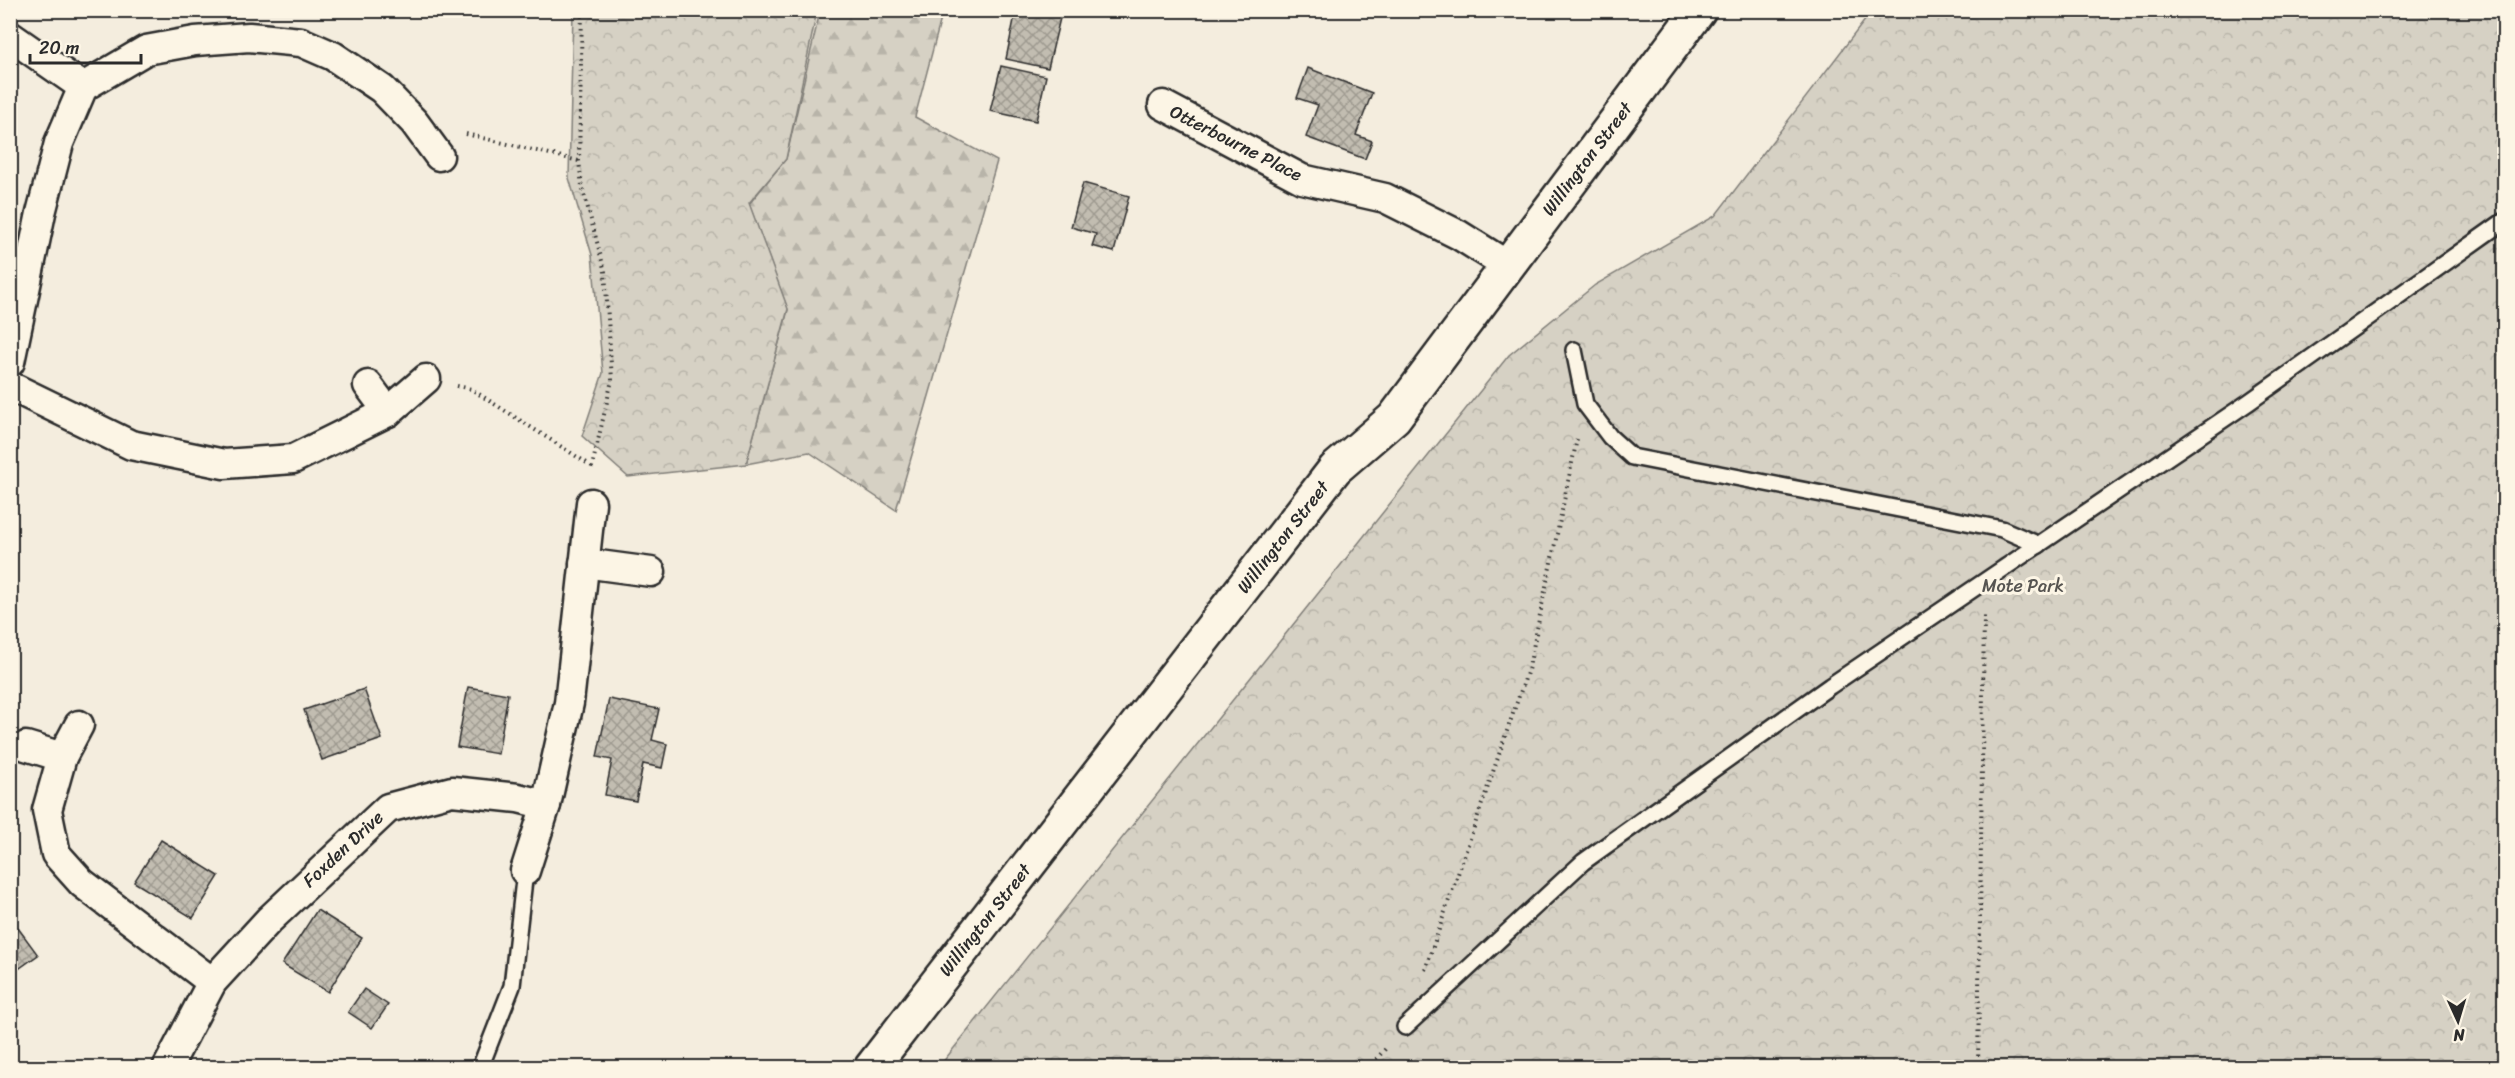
<svg xmlns="http://www.w3.org/2000/svg" width="2515" height="1078" viewBox="0 0 2515 1078" font-family="Sriracha,sans-serif">
  <style>
    .forest { fill: url(#forest-firs); stroke: #807e78; stroke-width: 1.5 }
    .park { fill: url(#park-crowns); stroke: #807e78; stroke-width: 1.5 }
    .building { fill: url(#building-cross-hatch); stroke: #2b2b2b; stroke-width: 1.5 }
    .lines { fill: none; stroke-linecap: round; stroke-linejoin: round }
    .service-casing { stroke: #2b2b2b; stroke-width: 20 }
    .minor-casing { stroke: #2b2b2b; stroke-width: 33 }
    .tertiary-casing { stroke: #2b2b2b; stroke-width: 38 }
    .path { stroke: #2b2b2b; stroke-width: 4; stroke-dasharray: 1.5 4.5; stroke-linecap: butt }
    .service { stroke: #fcf5e5; stroke-width: 15 }
    .minor { stroke: #fcf5e5; stroke-width: 28 }
    .tertiary { stroke: #fcf5e5; stroke-width: 33 }
    .labels { text-anchor: middle; stroke-width: 6; stroke-linejoin: round; paint-order: stroke }
    .street-label { font-size: 18px; fill: #2b2b2b; stroke: #fcf5e5 }
    .park-label { font-size: 18px; fill: #565451; stroke: #fcf5e5 }
  </style>
  <defs>
    <pattern id="forest-firs" width="22" height="20" patternUnits="userSpaceOnUse" patternTransform="scale(1.5)"><rect width="22" height="20" fill="#d6d1c4"/><path d="M5 1l3.5 6h-7zM16 11l3.5 6h-7z" fill="#b8b4a9"/></pattern>
    <pattern id="park-crowns" width="20" height="18" patternUnits="userSpaceOnUse" patternTransform="scale(1.5)"><rect width="20" height="18" fill="#d6d1c4"/><path d="M2 6a3 3 0 1 1 6 0M12 15a3 3 0 1 1 6 0" fill="none" stroke="#b8b4a9"/></pattern>
    <pattern id="building-cross-hatch" width="8" height="8" patternUnits="userSpaceOnUse" patternTransform="scale(1.5)"><rect width="8" height="8" fill="#c2bdb1"/><path d="M0 0l8 8M0 8l8-8" fill="none" stroke="#9e9a90"/></pattern>
  </defs>
  <rect width="100%" height="100%" fill="#f4edde"/>
  <filter id="ink" filterUnits="userSpaceOnUse"><feTurbulence type="fractalNoise" baseFrequency=".0167" numOctaves="2"/><feDisplacementMap in="SourceGraphic" scale="12" xChannelSelector="R" yChannelSelector="G"/><feConvolveMatrix kernelMatrix="1 2 1 2 8 2 1 2 1" color-interpolation-filters="sRGB"/></filter>
  <g filter="url(#ink)">
    <!-- forest -->
    <path class="forest" d="M820,11H943L915,117L997,161L896,510L809,452L746,464L788,310L749,204L786,159Z"/>
    <!-- park -->
    <g class="park">
      <path d="M573,11H817L786,159L749,203L788,309L746,464L628,477L582,436L603,373L592,255L569,178Z"/>
      <path d="M1872,11H2504V1067L938,1068L1509,355L1595,285L1715,216Z"/>
    </g>
    <!-- building -->
    <g class="building">
      <path d="M1016,10H1062L1048,68L1006,59Z"/>
      <path d="M1001,66L1046,76L1036,121L990,111Z"/>
      <path d="M1308,68L1372,93L1356,135L1372,141L1365,159L1306,137L1318,105L1297,98Z"/>
      <path d="M1083,183L1129,196L1114,252L1092,246L1096,234L1071,227Z"/>
      <path d="M468,687L508,694L498,754L457,747Z"/>
      <path d="M364,689L382,739L322,760L304,710Z"/>
      <path d="M609,699L659,709L652,740L667,744L662,768L643,764L636,801L605,795L612,760L597,757Z"/>
      <path d="M161,840L219,876L193,918L134,882Z"/>
      <path d="M317,910L362,938L328,992L282,964Z"/>
      <path d="M10,917L38,955L10,975Z"/>
      <path d="M364,989L388,1005L372,1028L348,1012Z"/>
    </g>
    <g class="lines">
      <defs>
        <g id="service">
          <path d="M1574,350L1585,404L1610,437L1632,457L2002,529L2039,545"/>
          <path d="M1405,1027L1583,862L1830,686L2249,402L2504,221"/>
          <path d="M480,1068L512,986L525,871"/>
        </g>
        <g id="minor">
          <path d="M10,36L83,87"/>
          <path d="M1163,105L1302,179L1385,198L1459,235L1507,265"/>
          <path d="M10,362L41,213L59,143L83,87L146,50L195,41L249,37L301,42L333,56L382,89L414,122L439,156"/>
          <path d="M368,385L388,412"/>
          <path d="M10,386L131,445L224,464L293,459L388,412L426,379"/>
          <path d="M584,563L651,572"/>
          <path d="M79,725L62,757L47,810L56,854L82,883L212,982"/>
          <path d="M26,746L62,757"/>
          <path d="M525,871L546,805L569,703L591,503"/>
          <path d="M167,1068L212,982L269,920L388,808L452,791L518,798L546,805"/>
        </g>
        <path id="tertiary" d="M871,1068L1335,469L1394,418L1699,10"/>
      </defs>
      <!-- service casing -->
      <use href="#service" class="service-casing"/>
      <!-- minor casing -->
      <use href="#minor" class="minor-casing"/>
      <!-- tertiary casing -->
      <use href="#tertiary" class="tertiary-casing"/>
      <!-- path -->
      <g class="path">
        <path d="M582,10L579,161L582,186L605,272L612,380L591,471"/>
        <path d="M466,134L579,161"/>
        <path d="M457,386L471,389L590,465"/>
        <path d="M1425,970L1529,667L1577,439"/>
        <path d="M1368,1068L1388,1046"/>
        <path d="M1978,1068L1984,615"/>
      </g>
      <!-- service -->
      <use href="#service" class="service"/>
      <!-- minor -->
      <use href="#minor" class="minor"/>
      <!-- tertiary -->
      <use href="#tertiary" class="tertiary"/>
    </g>
  </g>
  <g class="labels">
    <!-- street labels -->
    <g class="street-label">
      <text transform="translate(1236 143) rotate(27)" y="6">Otterbourne Place</text>
      <text transform="translate(1587 159) rotate(-53)" y="6">Willington Street</text>
      <text transform="translate(1283 537) rotate(-52)" y="6">Willington Street</text>
      <text transform="translate(343 849) rotate(-43)" y="6">Foxden Drive</text>
      <text transform="translate(985 920) rotate(-52)" y="6">Willington Street</text>
    </g>
    <!-- park labels -->
    <g class="park-label">
      <text x="2023" y="592">Mote Park</text>
    </g>
  </g>
  <!-- margin -->
  <rect width="2515" height="1078" fill="none" stroke="#fcf5e5" stroke-width="36"/>
  <rect x="18" y="18" width="2479" height="1042" fill="none" stroke="#2b2b2b" stroke-width="2" filter="url(#ink)"/>
  <!-- north arrow -->
  <g transform="translate(2458 1021) rotate(176)" stroke="#fcf5e5" stroke-width="4.5" paint-order="stroke">
  <path d="M0-4.5L10 22L0 15L-10 22Z" fill="#2b2b2b"/>
  <text y="-9" font-size="16" font-weight="bold" text-anchor="middle" fill="#2b2b2b">N</text>
  </g>
  <!-- scale -->
  <path d="M30 54v9h111v-9" fill="none" stroke="#2b2b2b" stroke-width="3"/>
  <text x="39" y="54" font-size="18" fill="#2b2b2b" stroke="#fcf5e5" stroke-width="4.5" paint-order="stroke">20 m</text>
</svg>
